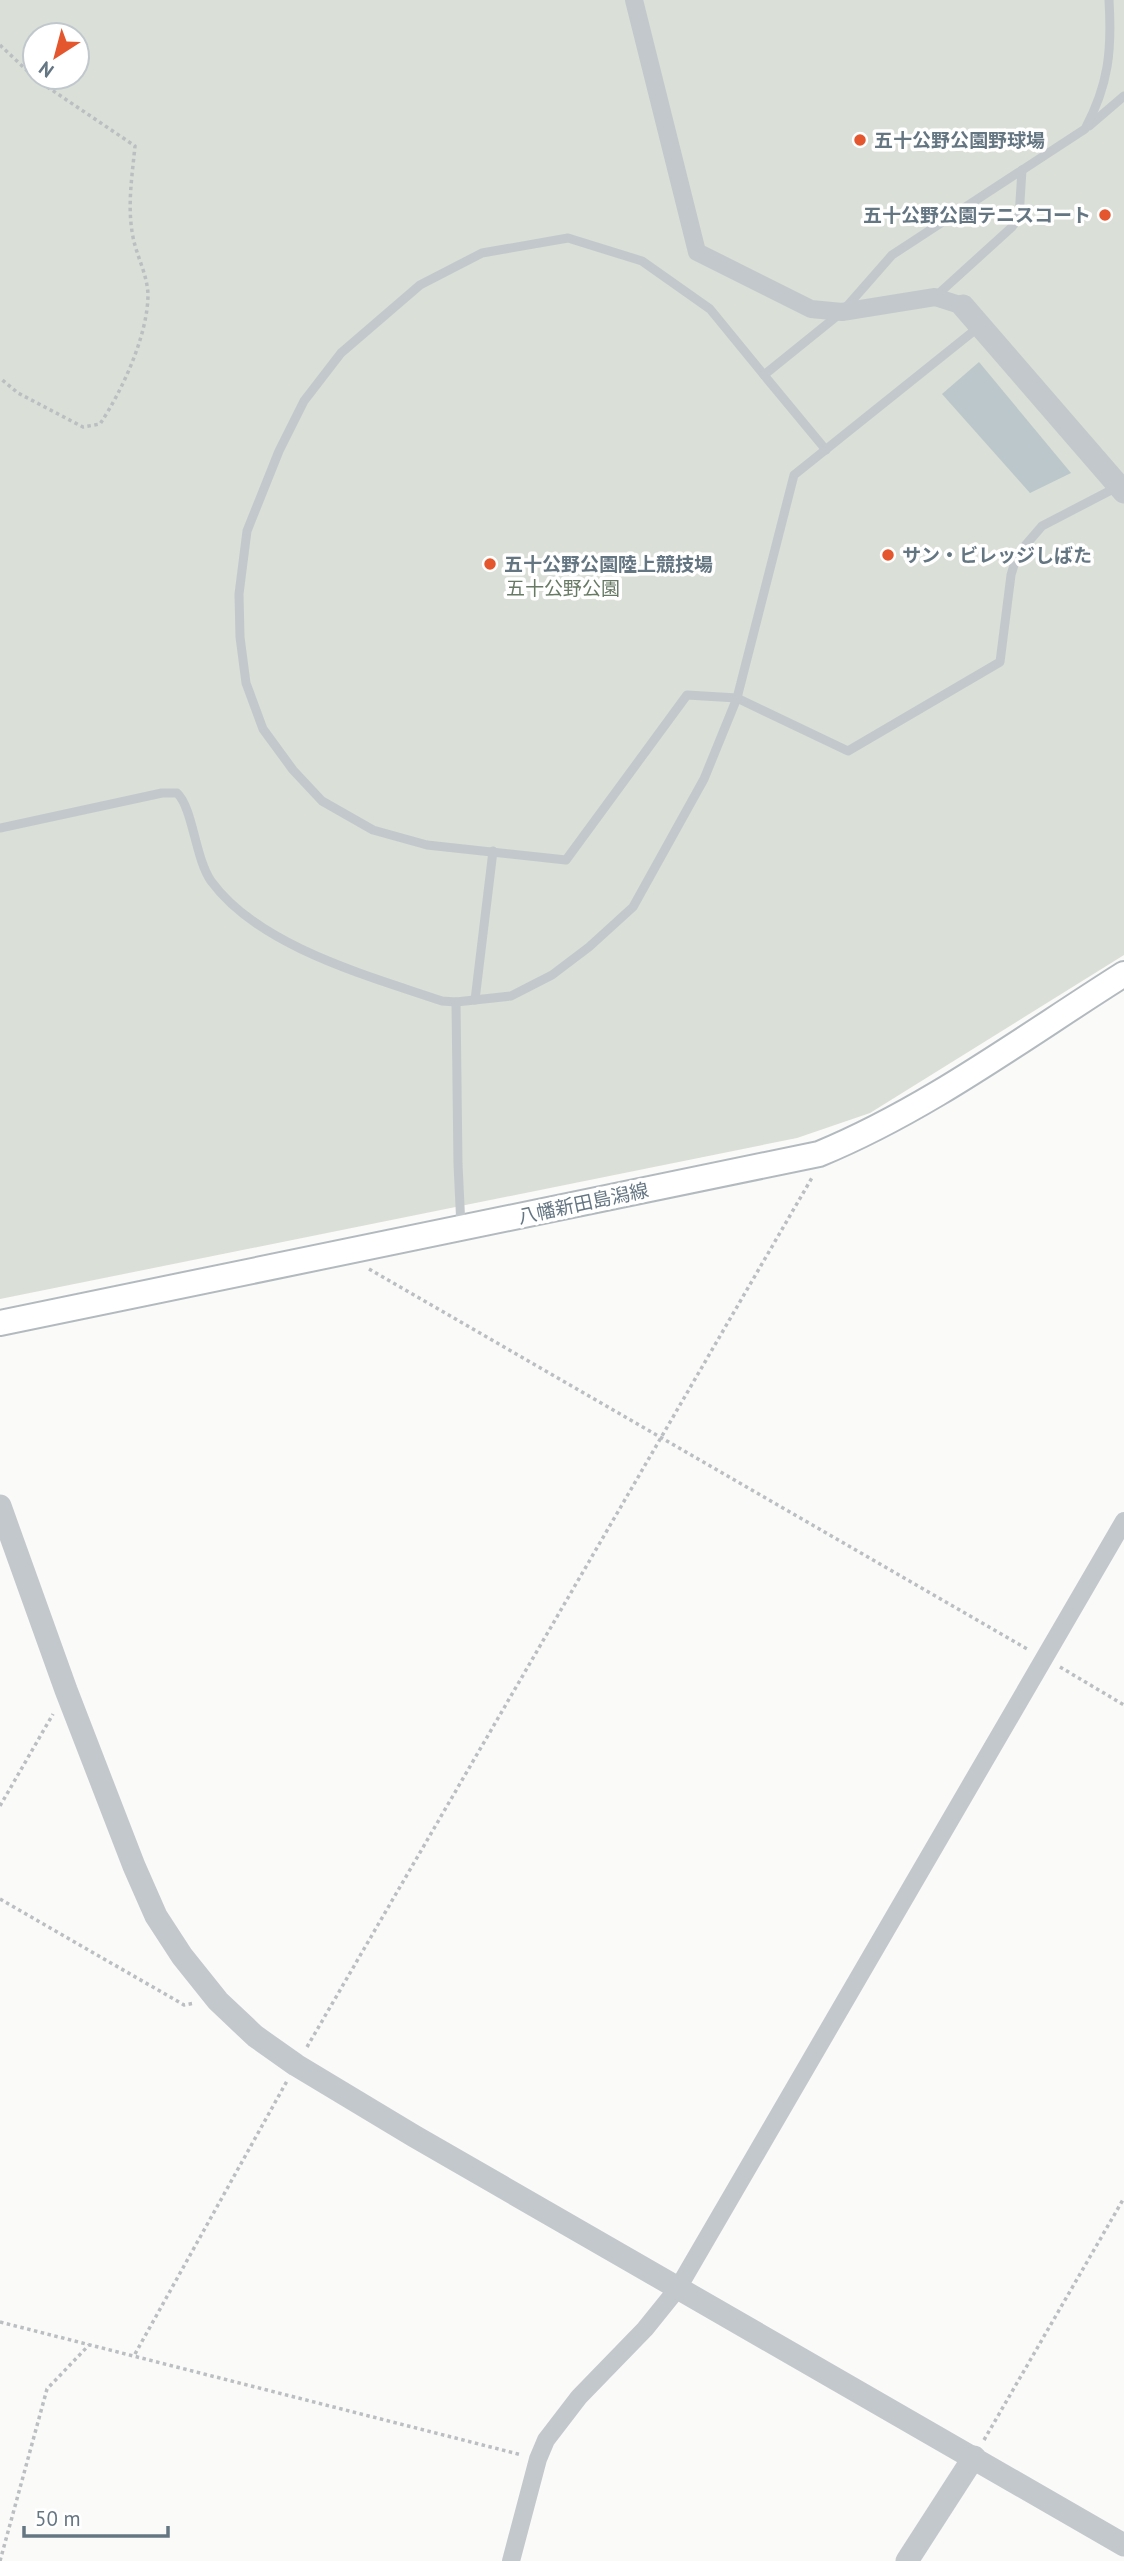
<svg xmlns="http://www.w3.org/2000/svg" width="1124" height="2561" viewBox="0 0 1124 2561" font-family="'PT Sans','Noto Sans JP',sans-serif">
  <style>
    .green { fill: #dadfd7; fill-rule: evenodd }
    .water { fill: #bbc7cb }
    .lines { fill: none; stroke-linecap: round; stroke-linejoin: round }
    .secondary-casing { stroke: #b3babf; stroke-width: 28 }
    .path { stroke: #bbbfc2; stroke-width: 3.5; stroke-dasharray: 3.5 3.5; stroke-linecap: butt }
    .service { stroke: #c3c8cc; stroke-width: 9 }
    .minor { stroke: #c3c8cc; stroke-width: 18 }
    .tertiary { stroke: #c3c8cc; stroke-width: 23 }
    .secondary { stroke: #fff; stroke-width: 24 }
    .poi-dot { fill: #e4572e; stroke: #fff; stroke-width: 2.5 }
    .labels { text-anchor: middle; stroke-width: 7; stroke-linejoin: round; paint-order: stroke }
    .poi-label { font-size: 19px; font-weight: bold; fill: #657683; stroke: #fff; text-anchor: start }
    .park-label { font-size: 19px; fill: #687a64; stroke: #fff }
    .street-label { font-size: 19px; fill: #657683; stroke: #fff }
  </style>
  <rect width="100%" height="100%" fill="#fafaf8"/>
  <!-- green -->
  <path class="green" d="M0,0H1124V955L870,1113L797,1138L0,1299ZM35,35H77V77H35Z"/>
  <!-- water -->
  <path class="water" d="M979,362L1071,473L1030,493L942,394Z"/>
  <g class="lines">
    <defs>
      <path id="secondary" d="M0,1323L819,1154C928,1109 1024,1037 1124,974"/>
    </defs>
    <!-- secondary casing -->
    <use href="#secondary" class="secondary-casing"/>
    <!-- path -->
    <g class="path">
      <path d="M0,45L37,80L135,146C132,177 127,207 133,237C137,257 147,274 148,294C148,335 122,391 100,424L83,427L18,393L0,378"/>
      <path d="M369,1269L1029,1650"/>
      <path d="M1060,1667L1124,1705"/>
      <path d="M0,1806L53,1714"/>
      <path d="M0,1899L184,2005L195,2003"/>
      <path d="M307,2047L813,1176"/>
      <path d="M0,2322L522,2455"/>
      <path d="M135,2354L287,2081"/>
      <path d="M984,2440L1124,2198"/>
      <path d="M0,2561L47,2389L89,2345"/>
    </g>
    <!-- service -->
    <g class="service">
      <path d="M1089,126L1124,96"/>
      <path d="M936,296L1012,227L1019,217L1022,170"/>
      <path d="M764,375L710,309L642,261L568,238L482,253L420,285L341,353L304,401L279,451L247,531L239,594L240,637L246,683L263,729L293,770L322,801L373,830L427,845L566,860L687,695L737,698L848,751L1000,662L1011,575L1017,555L1042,526L1119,486"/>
      <path d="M826,450L764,375L842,312L892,255L1085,129C1109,84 1112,50 1109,0"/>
      <path d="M0,828L162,793H177C193,808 195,858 211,881C259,947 369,976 442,1001L456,1002L511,996L552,975L589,947L633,907L704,779L737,698L794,475L980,326"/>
      <path d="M475,1000L493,851"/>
      <path d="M456,1002L458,1164L461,1227"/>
    </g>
    <!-- minor -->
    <g class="minor">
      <path d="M634,0L697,252L811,309L842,312L935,297L963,306"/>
      <path d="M511,2561L538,2459L546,2440L579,2397L645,2329L678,2288L1124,1521"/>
    </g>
    <!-- tertiary -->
    <g class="tertiary">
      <path d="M963,306L1124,492"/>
      <path d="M0,1506L66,1690L134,1866L156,1916L182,1956L218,2001L255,2036L296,2065L414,2136L1124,2545"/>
      <path d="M907,2561L974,2457"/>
    </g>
    <!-- secondary -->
    <use href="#secondary" class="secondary"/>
  </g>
  <!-- markers -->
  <g class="poi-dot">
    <circle cx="860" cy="140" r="7"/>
    <circle cx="1105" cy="215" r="7"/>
    <circle cx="888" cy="555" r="7"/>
    <circle cx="490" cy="564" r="7"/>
  </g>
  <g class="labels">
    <!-- poi labels -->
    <g class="poi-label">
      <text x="874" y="147">五十公野公園野球場</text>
      <text x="1091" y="222" text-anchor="end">五十公野公園テニスコート</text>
      <text x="902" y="562">サン・ビレッジしばた</text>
      <text x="504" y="571">五十公野公園陸上競技場</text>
    </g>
    <!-- park labels -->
    <g class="park-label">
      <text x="563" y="595">五十公野公園</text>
    </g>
    <!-- street labels -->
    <g class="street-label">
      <text transform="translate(583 1203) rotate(-12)" y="7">八幡新田島潟線</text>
    </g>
  </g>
  <!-- north arrow -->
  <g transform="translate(56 56) rotate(216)"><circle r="33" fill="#ffffff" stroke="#c1c8cd" stroke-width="2"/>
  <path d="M0-5L12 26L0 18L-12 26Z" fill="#e4572e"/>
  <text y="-10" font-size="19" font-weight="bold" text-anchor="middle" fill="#657683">N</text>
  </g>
  <!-- scale -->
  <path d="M24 2526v10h144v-10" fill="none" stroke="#657683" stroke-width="3.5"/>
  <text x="35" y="2526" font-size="21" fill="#657683" stroke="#ffffff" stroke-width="5" paint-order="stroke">50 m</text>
</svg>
